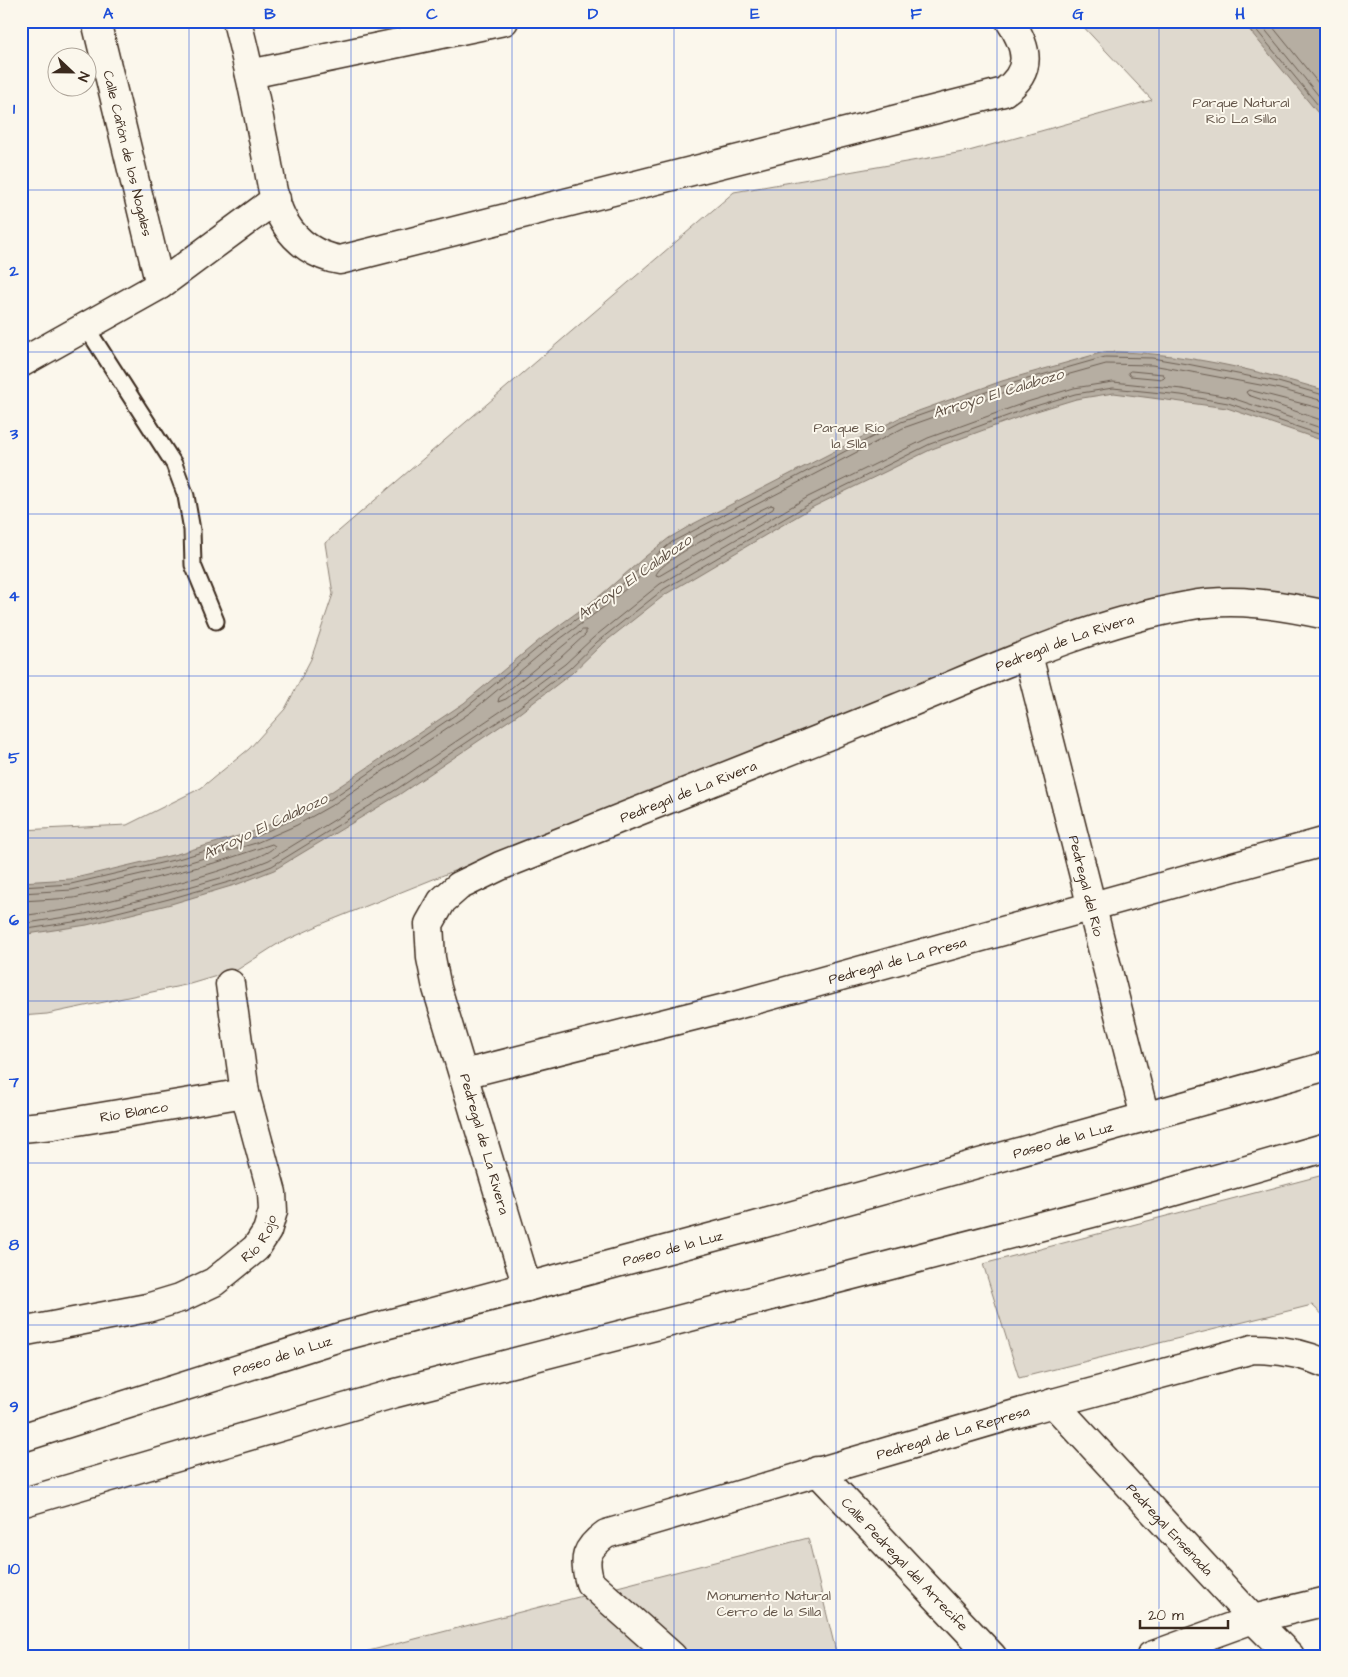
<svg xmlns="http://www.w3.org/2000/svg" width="1348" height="1677" viewBox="0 0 1348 1677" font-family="'Architects Daughter',sans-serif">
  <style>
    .green { fill: #dfd9ce; stroke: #8d8276 }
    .water { fill: #b6aea2; stroke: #85796d }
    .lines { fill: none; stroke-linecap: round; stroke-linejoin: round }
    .shore { stroke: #6c5f53; stroke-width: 1 }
    .service-casing { stroke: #3b2a1e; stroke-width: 19 }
    .minor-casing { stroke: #3b2a1e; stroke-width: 31 }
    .tertiary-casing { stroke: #3b2a1e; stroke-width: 31 }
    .service { stroke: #fbf7ec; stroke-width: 15 }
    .minor { stroke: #fbf7ec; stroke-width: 28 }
    .tertiary { stroke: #fbf7ec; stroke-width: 28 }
    .grid { fill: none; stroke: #1d4ed8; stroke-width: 1; stroke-opacity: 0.55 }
    .labels { text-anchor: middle; stroke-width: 4; stroke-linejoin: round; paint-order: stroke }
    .park-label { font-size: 14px; fill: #64564a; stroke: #fbf7ec }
    .street-label { font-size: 14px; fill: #3b2a1e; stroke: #fbf7ec }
    .water-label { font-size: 15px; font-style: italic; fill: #605246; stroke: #fbf7ec }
    .neatline { fill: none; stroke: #1d4ed8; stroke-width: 2 }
    .grid-label { font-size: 16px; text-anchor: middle; font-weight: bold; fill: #1d4ed8 }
  </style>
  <rect width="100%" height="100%" fill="#fbf7ec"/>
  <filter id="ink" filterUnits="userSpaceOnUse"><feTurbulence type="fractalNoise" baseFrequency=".02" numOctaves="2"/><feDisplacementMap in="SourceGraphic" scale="10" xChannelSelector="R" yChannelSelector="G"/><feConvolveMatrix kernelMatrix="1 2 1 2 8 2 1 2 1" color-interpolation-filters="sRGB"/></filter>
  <g filter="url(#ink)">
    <!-- green -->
    <g class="green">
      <path d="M1078,21H1327V606L1257,593L805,730L324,923L276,945L237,970L190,984L47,1014L21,1016V830L127,825L201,788L249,749L285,709L311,659L333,594L325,543L734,192L969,151L1152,100Z"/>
      <path d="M1327,1174V1319L1312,1305L1019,1378L983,1264Z"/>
      <path d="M808,1538L837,1656H349Z"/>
    </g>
    <!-- water -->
    <g class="water">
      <path d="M1242,21L1327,22V124Z"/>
      <path d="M1104,352C1179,351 1256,370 1327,391V442L1227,408L1114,393L1076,399L1030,413L932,449L813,507L666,594L600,646L572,673L517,715L400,794L274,870L238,884L171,904L87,925L21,935V882L71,879L177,854L252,832L292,815L328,794L464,703L542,638L601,595L646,556L669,538L693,524L899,418L1002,381Z"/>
    </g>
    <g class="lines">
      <!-- shore -->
      <g class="shore">
        <path d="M1249,21L1327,116"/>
        <path d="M1258,21L1327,106"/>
        <path d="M1268,21L1327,94"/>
        <path d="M1131,371L1163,374L1165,377L1163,379L1130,376L1128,373Z"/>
        <path d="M1327,410L1249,390L1246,392L1248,395L1327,422"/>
        <path d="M771,505L774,506L773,509L659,576L656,575C660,559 752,514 771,505Z"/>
        <path d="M583,630H586V634L560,658L506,699L498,702L499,698Z"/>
        <path d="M21,887L71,884L178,859L254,837L294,819L331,799L467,707L545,642L604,599L672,542L901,422L1003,386L1105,357L1152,358L1187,364L1278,382L1327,396"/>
        <path d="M21,893L72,890L180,865L256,843L297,825L334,804L471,712L549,647L608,604L675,547L903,428L1005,392L1106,364L1152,365L1186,371L1276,388L1327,402"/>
        <path d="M21,901L74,898L104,891L218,862L272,844L275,846C264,864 110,901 82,907C62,911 41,913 21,916"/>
        <path d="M21,924L85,914L168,893L234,874L269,860L393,784L510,705L565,664L593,638L660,584L808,497L928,438L1027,402L1074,388L1113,382L1182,389L1229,397L1327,430"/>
        <path d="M21,930L86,920L169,899L236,880L272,866L397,789L514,711L569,669L597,642L664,589L811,503L930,444L1029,408L1075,394L1113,388L1181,395L1228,403L1327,437"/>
      </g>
      <defs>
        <path id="service" d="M86,327L174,464L186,496L192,530L193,565L216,621"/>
        <g id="minor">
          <path id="s1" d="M96,21L160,285"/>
          <path d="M237,21C248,64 257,106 265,149C270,172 272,202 285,223C297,243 317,256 340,260L1004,92C1033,71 1028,48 1010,21"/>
          <path d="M250,74L504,21"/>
          <path d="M21,363L160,285L276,199"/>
          <path id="s2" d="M1028,655L1145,1117"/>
          <path id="s3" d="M464,1074L729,1007L1327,841"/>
          <path id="s4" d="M21,1128L53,1125L245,1093"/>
          <path id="s5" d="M527,1287L437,988L431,958L429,924L442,901L459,886L500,866C633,813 765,761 897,708C991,670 1087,624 1187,606C1234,597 1281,605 1327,615"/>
          <path id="s6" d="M21,1332L147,1308L180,1298L214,1282L256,1248L267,1231L273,1211L272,1193L245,1093L230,984"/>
          <path id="s7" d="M1053,1403L1253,1619L1290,1656"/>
          <path id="s8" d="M817,1471L992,1656"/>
          <path id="s9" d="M672,1656L590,1583C583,1559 585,1549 606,1534L1053,1403L1253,1349C1280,1349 1302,1353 1327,1364"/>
          <path d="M1151,1656L1253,1619L1327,1601"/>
        </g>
        <g id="tertiary">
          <path id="s10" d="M21,1438L340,1337L747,1228L1327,1066"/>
          <path d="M21,1503L392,1394L1154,1197L1327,1147"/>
        </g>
      </defs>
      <!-- service casing -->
      <use href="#service" class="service-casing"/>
      <!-- minor casing -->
      <use href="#minor" class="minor-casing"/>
      <!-- tertiary casing -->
      <use href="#tertiary" class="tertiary-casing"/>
      <!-- service -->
      <use href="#service" class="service"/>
      <!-- minor -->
      <use href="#minor" class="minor"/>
      <!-- tertiary -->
      <use href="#tertiary" class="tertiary"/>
    </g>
  </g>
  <!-- grid -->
  <path class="grid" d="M189,21V1656M351,21V1656M512,21V1656M674,21V1656M836,21V1656M997,21V1656M1159,21V1656M21,190H1327M21,352H1327M21,514H1327M21,676H1327M21,838H1327M21,1001H1327M21,1163H1327M21,1325H1327M21,1487H1327"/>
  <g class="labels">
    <!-- park labels -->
    <g class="park-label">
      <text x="1241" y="107">Parque Natural<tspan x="1241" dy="16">Rio La Silla</tspan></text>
      <text x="849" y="432">Parque Río<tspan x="849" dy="16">la Slla</tspan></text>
      <text x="769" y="1600">Monumento Natural<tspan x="769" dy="16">Cerro de la Silla</tspan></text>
    </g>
    <!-- street labels -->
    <g class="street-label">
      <text dy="5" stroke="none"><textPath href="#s1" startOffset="136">Calle Cañón de los Nogales</textPath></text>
      <text dy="5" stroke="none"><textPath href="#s5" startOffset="1079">Pedregal de La Rivera</textPath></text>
      <text dy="5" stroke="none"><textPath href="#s5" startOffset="674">Pedregal de La Rivera</textPath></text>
      <text dy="5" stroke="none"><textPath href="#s2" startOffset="238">Pedregal del Río</textPath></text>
      <text dy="5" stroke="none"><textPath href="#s3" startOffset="448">Pedregal de La Presa</textPath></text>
      <text dy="5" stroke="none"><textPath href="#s4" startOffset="114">Río Blanco</textPath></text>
      <text dy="5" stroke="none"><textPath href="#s10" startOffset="1084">Paseo de la Luz</textPath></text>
      <text transform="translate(485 1144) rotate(74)" y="5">Pedregal de La Rivera</text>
      <text dy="5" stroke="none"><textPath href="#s6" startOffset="264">Río Rojo</textPath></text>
      <text dy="5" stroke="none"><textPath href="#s10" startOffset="679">Paseo de la Luz</textPath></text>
      <text dy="5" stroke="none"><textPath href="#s10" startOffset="274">Paseo de la Luz</textPath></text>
      <text dy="5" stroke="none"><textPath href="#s9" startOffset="528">Pedregal de La Represa</textPath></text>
      <text dy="5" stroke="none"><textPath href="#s7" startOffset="172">Pedregal Ensenada</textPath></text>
      <text dy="5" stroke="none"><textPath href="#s8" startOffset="128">Calle Pedregal del Arrecife</textPath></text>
    </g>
    <!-- water labels -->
    <g class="water-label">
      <text transform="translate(998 393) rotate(-17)" y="5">Arroyo El Calabozo</text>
      <text transform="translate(634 577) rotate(-35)" y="5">Arroyo El Calabozo</text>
      <text transform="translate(265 826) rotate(-25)" y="5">Arroyo El Calabozo</text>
    </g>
  </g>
  <!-- margin -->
  <rect width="1348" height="1677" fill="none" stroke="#fbf7ec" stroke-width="55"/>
  <!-- north arrow -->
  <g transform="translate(72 72) rotate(112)"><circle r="24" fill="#fbf7ec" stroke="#aea59a"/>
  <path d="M0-4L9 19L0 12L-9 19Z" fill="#3b2a1e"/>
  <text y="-8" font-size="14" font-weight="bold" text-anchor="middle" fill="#3b2a1e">N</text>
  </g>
  <!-- scale -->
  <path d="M1140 1620v8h88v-8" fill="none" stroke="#3b2a1e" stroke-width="2.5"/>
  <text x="1148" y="1620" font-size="15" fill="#3b2a1e" stroke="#fbf7ec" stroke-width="4" paint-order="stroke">20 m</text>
  <rect x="28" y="28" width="1292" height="1622" class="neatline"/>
  <g class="grid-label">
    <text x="108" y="19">A</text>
    <text x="270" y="19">B</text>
    <text x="432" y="19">C</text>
    <text x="593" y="19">D</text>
    <text x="755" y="19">E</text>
    <text x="916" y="19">F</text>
    <text x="1078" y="19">G</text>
    <text x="1240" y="19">H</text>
    <text x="14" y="114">1</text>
    <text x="14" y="276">2</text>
    <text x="14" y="439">3</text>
    <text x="14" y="601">4</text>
    <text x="14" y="763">5</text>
    <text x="14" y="925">6</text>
    <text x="14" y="1087">7</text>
    <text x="14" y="1250">8</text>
    <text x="14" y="1412">9</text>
    <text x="14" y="1574">10</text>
  </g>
</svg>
